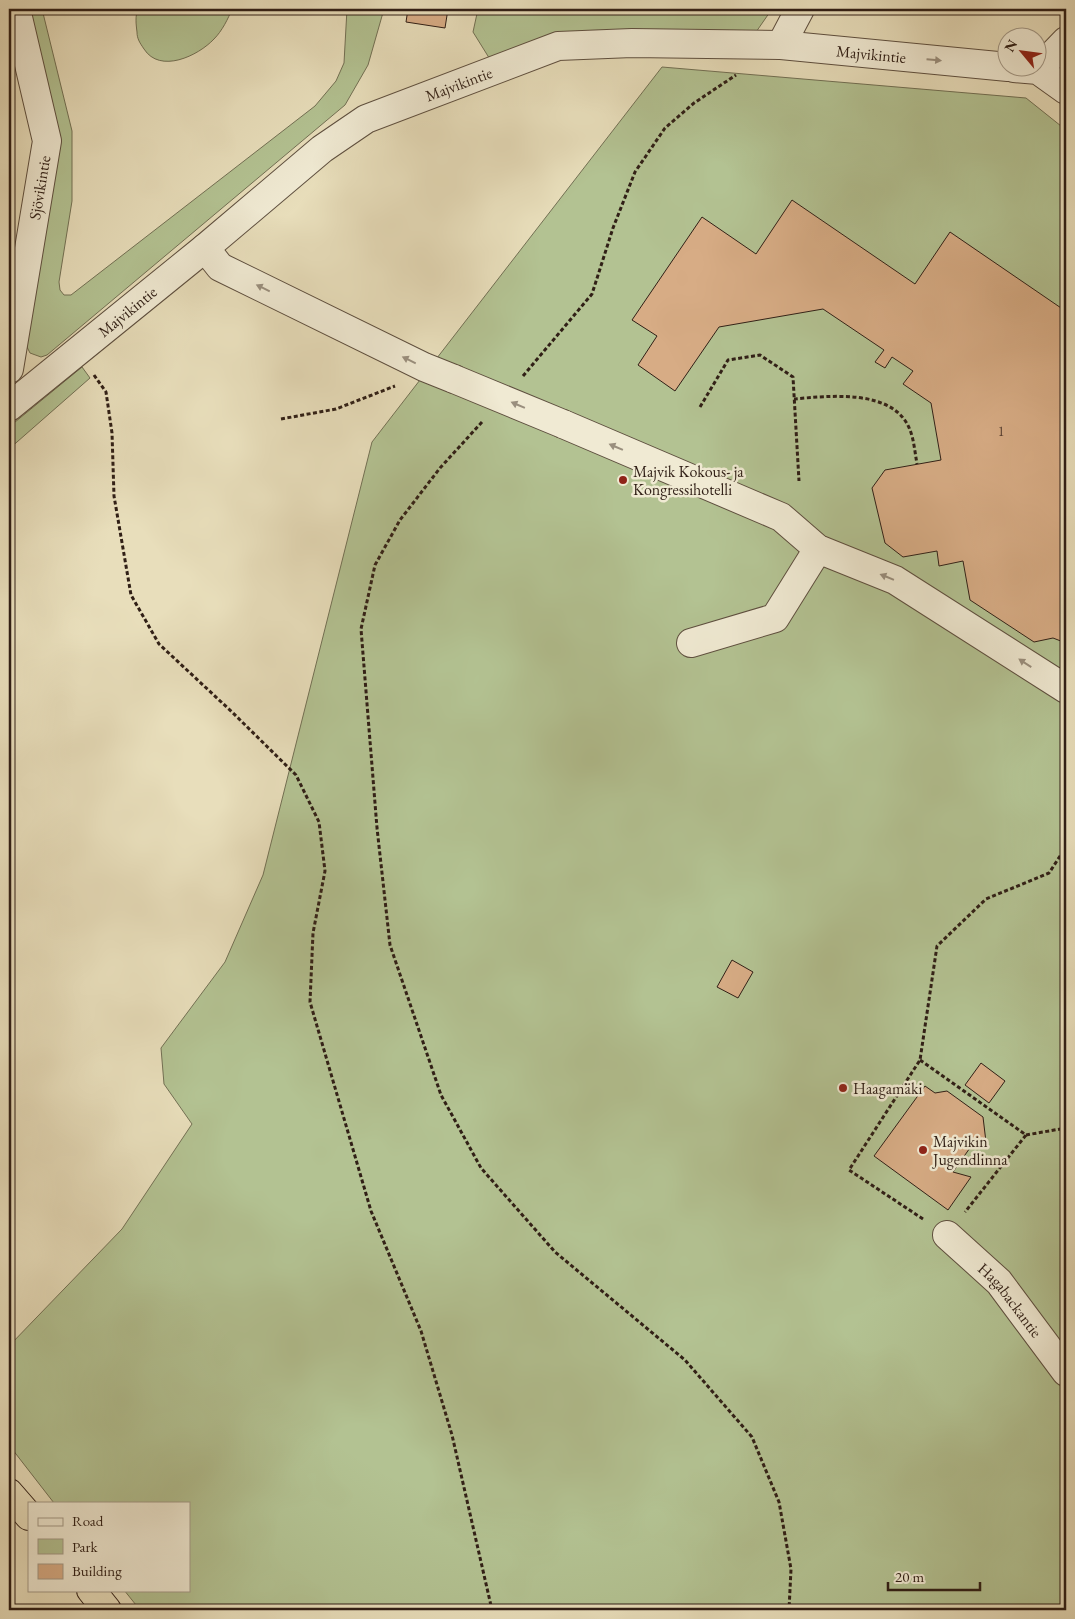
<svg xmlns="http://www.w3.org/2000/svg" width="1075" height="1619" viewBox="0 0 1075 1619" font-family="'EB Garamond',serif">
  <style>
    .green { fill: #b3c292; stroke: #727054 }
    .building { fill: #d7ac85; stroke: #301f16 }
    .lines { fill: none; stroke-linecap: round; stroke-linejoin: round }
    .minor-casing { stroke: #5e4f3f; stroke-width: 30 }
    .highway-casing { stroke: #301f16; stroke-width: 30 }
    .path { stroke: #301f16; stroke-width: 3; stroke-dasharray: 4 2.5; stroke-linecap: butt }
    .minor { stroke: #f0ead3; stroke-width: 28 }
    .highway { stroke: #e8debb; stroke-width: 28 }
    .minor-bridge-casing { stroke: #5e4f3f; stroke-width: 30; stroke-linecap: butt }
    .minor-bridge { stroke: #f0ead3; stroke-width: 28 }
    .oneway { fill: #9a8f7e }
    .poi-dot { fill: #8f2418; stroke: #f0ead3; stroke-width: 2 }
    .labels { text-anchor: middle; stroke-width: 5; stroke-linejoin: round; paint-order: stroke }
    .number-label { font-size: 14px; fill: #5a4232 }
    .street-label { font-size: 16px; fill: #301f16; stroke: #f0ead3 }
    .poi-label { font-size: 16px; fill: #301f16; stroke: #f0ead3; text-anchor: start }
  </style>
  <rect width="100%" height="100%" fill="#e8debb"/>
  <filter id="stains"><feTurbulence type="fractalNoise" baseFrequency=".004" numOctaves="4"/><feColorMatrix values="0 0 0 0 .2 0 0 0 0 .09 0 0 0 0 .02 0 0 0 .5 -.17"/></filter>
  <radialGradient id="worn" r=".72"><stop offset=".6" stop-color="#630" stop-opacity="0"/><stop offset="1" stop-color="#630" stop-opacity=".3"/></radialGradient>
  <!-- green -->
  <g class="green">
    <path d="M26,9H42L72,131V201L59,282L60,290L64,295H71L315,106L336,81L344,63L347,9H384L368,65L345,105L47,355L41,357L30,353L26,345L58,141Z"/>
    <path d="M138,9H232C228,19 222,31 214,39C198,56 160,74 144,49C140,43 137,39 137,32C136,24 135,16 138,9Z"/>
    <path d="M478,9H772L747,45L615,43L496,69L473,32Z"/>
    <path d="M662,67L1026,98L1066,130V1610H140L124,1590H189V1503H54L9,1445V1346L122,1229L192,1124L164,1084L161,1048L225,962L263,875L372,442Z"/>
    <path d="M82,367L90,378L9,449V427Z"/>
  </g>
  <!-- building -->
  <g class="building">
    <path d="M408,9H448L445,28L406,22Z"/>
    <path d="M792,200L915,284L950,232L1064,310L1066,321V643L1053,638L1034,642L970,600L963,561L939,566L937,551L903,557L885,543L872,488L885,470L941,460L931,403L903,384L913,371L892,357L885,368L875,362L884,350L823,309L719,327L675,391L638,365L657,336L632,320L702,217L756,254Z"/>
    <path d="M732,960L753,972L738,998L717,987Z"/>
    <path d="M981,1063L1005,1081L989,1103L965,1085Z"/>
    <path d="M925,1086L935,1093L947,1091L983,1117L986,1142L972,1145L953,1172L971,1177L948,1210L874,1156Z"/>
  </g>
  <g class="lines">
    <defs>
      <g id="minor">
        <path d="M781,45L800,9"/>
        <path d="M1014,68L1038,70L1066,90"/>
        <path d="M1038,70L1066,41"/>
        <path d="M205,248L220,267L424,367L454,379"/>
        <path id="s1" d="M9,369L47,141L16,9"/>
        <path id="s2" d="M9,407L205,248L322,149L366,119L558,46L632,43L781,45L1008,67"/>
        <path d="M563,424L781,517L818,549L895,580L1066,689"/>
        <path d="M691,643L775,618L818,549"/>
        <path id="s3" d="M947,1235L999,1282L1066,1372"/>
      </g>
      <g id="highway">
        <path d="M9,1493L29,1516"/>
        <path d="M91,1590L107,1610"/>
      </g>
    </defs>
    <!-- minor casing -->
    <use href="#minor" class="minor-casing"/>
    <!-- highway casing -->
    <use href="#highway" class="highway-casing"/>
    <!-- path -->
    <g class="path">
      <path d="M94,375L106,392L112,433L114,496L131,595L159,644L232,712L296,775L319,822L325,871L313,933L310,1002L371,1211L421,1331L452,1435L492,1610"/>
      <path d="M523,376L592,294L613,228L635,172L665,128L694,103L736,75"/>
      <path d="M794,399C829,396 894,388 910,430C914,440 915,453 917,464"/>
      <path d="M700,407L728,360L760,355L793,377L799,481"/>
      <path d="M281,419L336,409L395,386"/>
      <path d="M482,422L440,468L400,520L375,565L361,629L377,828L390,945L441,1095L481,1168L555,1252L685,1360L752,1437L779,1502L791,1569L789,1610"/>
      <path d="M920,1060L1026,1135L965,1212"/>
      <path d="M1026,1135L1066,1128"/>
      <path d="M923,1219L849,1170L920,1060L937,946L986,899L1049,873L1066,847"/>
    </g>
    <!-- minor -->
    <use href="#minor" class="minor"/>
    <!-- highway -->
    <use href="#highway" class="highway"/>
    <defs>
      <path id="minor-bridge" d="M454,379L563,424"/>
    </defs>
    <!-- minor-bridge casing -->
    <use href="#minor-bridge" class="minor-bridge-casing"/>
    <!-- minor-bridge -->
    <use href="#minor-bridge" class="minor-bridge"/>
  </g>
  <!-- one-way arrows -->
  <defs><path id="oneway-solid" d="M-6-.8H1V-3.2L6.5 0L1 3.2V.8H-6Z" transform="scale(1.25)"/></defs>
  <g class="oneway">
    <use href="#oneway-solid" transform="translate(934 60) rotate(5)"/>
    <use href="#oneway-solid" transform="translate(263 288) rotate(-154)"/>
    <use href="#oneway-solid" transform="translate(409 360) rotate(-154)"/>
    <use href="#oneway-solid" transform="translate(518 405) rotate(-157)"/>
    <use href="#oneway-solid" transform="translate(616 447) rotate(-157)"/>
    <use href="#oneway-solid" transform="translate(887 577) rotate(-158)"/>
    <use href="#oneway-solid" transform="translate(1025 663) rotate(-147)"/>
  </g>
  <!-- markers -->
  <g class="poi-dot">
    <circle cx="623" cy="480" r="5"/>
    <circle cx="843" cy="1088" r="5"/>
    <circle cx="923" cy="1150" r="5"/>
  </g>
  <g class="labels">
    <!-- number labels -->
    <g class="number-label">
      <text x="1001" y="436">1</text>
    </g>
    <!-- street labels -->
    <g class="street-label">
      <text dy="6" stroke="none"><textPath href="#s2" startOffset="978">Majvikintie</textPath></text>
      <text dy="6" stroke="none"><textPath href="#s2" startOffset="558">Majvikintie</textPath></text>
      <text dy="6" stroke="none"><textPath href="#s1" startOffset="184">Sjövikintie</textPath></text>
      <text dy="6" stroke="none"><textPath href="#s2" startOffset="152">Majvikintie</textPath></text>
      <text dy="6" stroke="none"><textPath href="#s3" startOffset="91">Hagabackantie</textPath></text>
    </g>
    <!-- poi labels -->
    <g class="poi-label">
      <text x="633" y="477">Majvik Kokous- ja<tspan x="633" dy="18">Kongressihotelli</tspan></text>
      <text x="853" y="1094">Haagamäki</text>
      <text x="933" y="1147">Majvikin<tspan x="933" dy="18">Jugendlinna</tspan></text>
    </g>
  </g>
  <!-- margin -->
  <rect width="1075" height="1619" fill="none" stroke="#e8debb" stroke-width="30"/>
  <rect x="10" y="10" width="1055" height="1599" fill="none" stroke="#301f16" stroke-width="2.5"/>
  <rect x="15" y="15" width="1045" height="1589" fill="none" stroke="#301f16"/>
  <!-- legend -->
  <rect x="28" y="1502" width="162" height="90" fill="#f0ead3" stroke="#a39987"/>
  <rect x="38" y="1518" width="25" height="8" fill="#f0ead3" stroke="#a39987"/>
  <text x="72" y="1526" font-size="15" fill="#301f16">Road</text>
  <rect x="38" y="1539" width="25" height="15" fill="#b3c292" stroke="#a39987"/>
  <text x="72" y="1552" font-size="15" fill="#301f16">Park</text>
  <rect x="38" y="1564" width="25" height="15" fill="#d7ac85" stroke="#a39987"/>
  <text x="72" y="1576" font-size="15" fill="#301f16">Building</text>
  <!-- north arrow -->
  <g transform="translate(1022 52) rotate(299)"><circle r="24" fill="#f0ead3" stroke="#a39987"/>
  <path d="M0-4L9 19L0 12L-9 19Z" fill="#8f2418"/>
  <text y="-8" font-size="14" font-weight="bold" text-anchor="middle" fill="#301f16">N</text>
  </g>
  <!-- scale -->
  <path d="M888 1582v8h92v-8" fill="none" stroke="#301f16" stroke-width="2.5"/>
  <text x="895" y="1582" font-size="15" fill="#301f16" stroke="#f0ead3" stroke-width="4" paint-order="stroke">20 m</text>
  <rect width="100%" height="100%" filter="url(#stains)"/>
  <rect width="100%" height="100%" fill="url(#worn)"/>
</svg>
